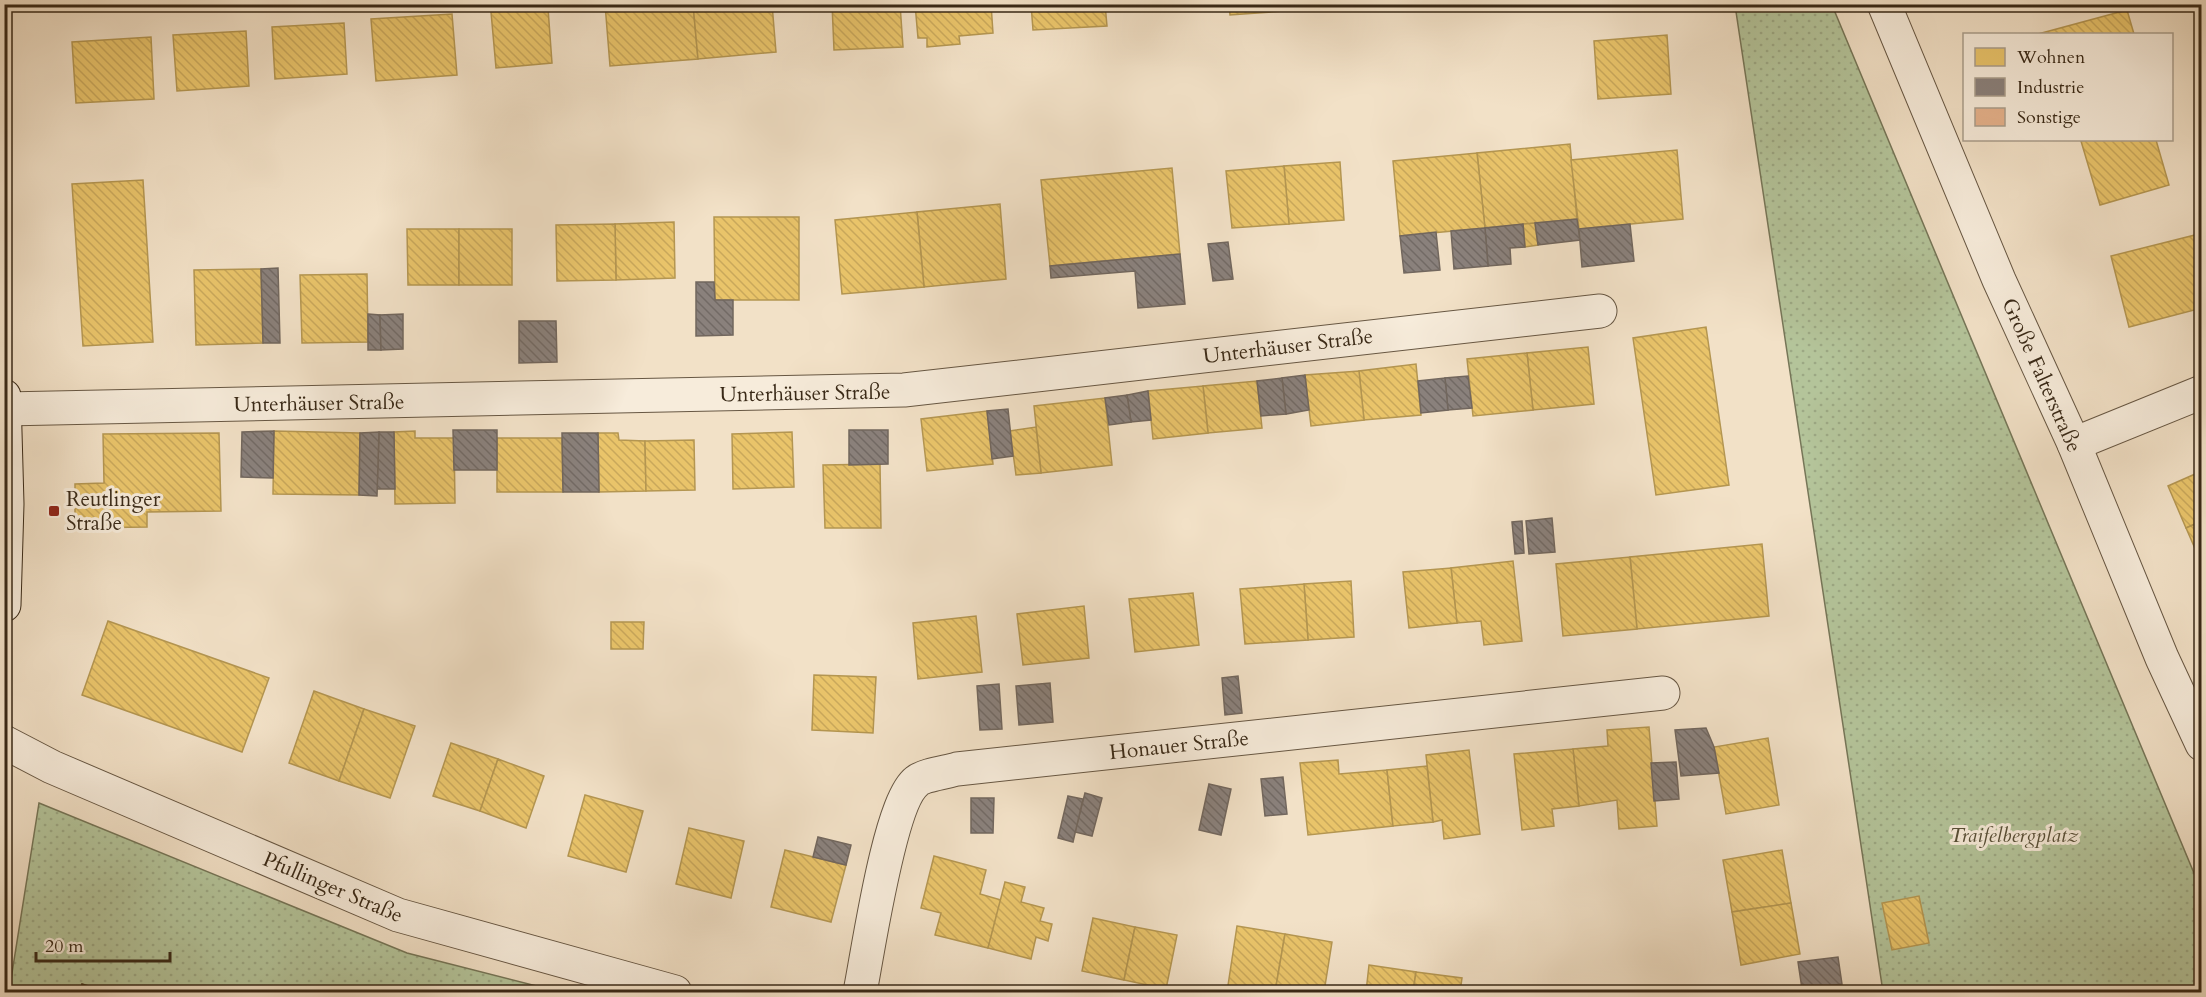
<svg xmlns="http://www.w3.org/2000/svg" width="2206" height="997" viewBox="0 0 2206 997" font-family="Cardo,serif">
  <style>
    .park { fill: url(#park-dots); stroke: #767658; stroke-width: 1.5 }
    .homes { fill: url(#homes-back-hatch); stroke: #b49651; stroke-width: 1.5 }
    .industry { fill: url(#industry-back-hatch); stroke: #72675e; stroke-width: 1.5 }
    .building { fill: url(#building-back-hatch); stroke: #392917; stroke-width: 1.5 }
    .lines { fill: none; stroke-linecap: round; stroke-linejoin: round }
    .street-casing { stroke: #675743; stroke-width: 35 }
    .secondary-casing { stroke: #392917; stroke-width: 35 }
    .street { stroke: #f7ecdb; stroke-width: 33 }
    .secondary { stroke: #f7ecdb; stroke-width: 33 }
    .poi-dot { fill: #8f2418; stroke: #f7ecdb; stroke-width: 2 }
    .labels { text-anchor: middle; stroke-width: 6; stroke-linejoin: round; paint-order: stroke }
    .street-label { font-size: 21px; fill: #392917; stroke: #f7ecdb }
    .poi-label { font-size: 21px; fill: #392917; stroke: #f7ecdb; text-anchor: start }
    .park-label { font-size: 21px; font-style: italic; fill: #585038; stroke: #f7ecdb }
  </style>
  <defs>
    <pattern id="park-dots" width="8" height="8" patternUnits="userSpaceOnUse" patternTransform="scale(1.5)"><rect width="8" height="8" fill="#b4c49a"/><path d="M2 2h.1M6 6h.1" fill="none" stroke="#9ca884" stroke-width="1.8" stroke-linecap="round"/></pattern>
    <pattern id="homes-back-hatch" width="6" height="6" patternUnits="userSpaceOnUse" patternTransform="scale(1.5)"><rect width="6" height="6" fill="#e9c46a"/><path d="M-1 5l2 2M0 0l6 6M5-1l2 2" fill="none" stroke="#c9a85b"/></pattern>
    <pattern id="industry-back-hatch" width="6" height="6" patternUnits="userSpaceOnUse" patternTransform="scale(1.5)"><rect width="6" height="6" fill="#8a817c"/><path d="M-1 5l2 2M0 0l6 6M5-1l2 2" fill="none" stroke="#726a65"/></pattern>
    <pattern id="building-back-hatch" width="6" height="6" patternUnits="userSpaceOnUse" patternTransform="scale(1.5)"><rect width="6" height="6" fill="#e5b28c"/><path d="M-1 5l2 2M0 0l6 6M5-1l2 2" fill="none" stroke="#c59978"/></pattern>
  </defs>
  <rect width="100%" height="100%" fill="#f2e1c7"/>
  <filter id="stains"><feTurbulence type="fractalNoise" baseFrequency=".00333" numOctaves="4"/><feColorMatrix values="0 0 0 0 .2 0 0 0 0 .09 0 0 0 0 .02 0 0 0 .5 -.17"/></filter>
  <radialGradient id="worn" r=".72"><stop offset=".6" stop-color="#630" stop-opacity="0"/><stop offset="1" stop-color="#630" stop-opacity=".3"/></radialGradient>
  <!-- park -->
  <g class="park">
    <path d="M1735,5H1832L2201,890V992H1883Z"/>
    <path d="M39,803L407,953L560,992H9Z"/>
  </g>
  <!-- homes -->
  <g class="homes">
    <path d="M605,4H693L698,59L610,66Z"/>
    <path d="M693,4H772L776,52L698,59Z"/>
    <path d="M832,4H900L903,47L834,50Z"/>
    <path d="M915,4H991L993,33L959,36L960,44L927,47V38H918Z"/>
    <path d="M1031,4H1105L1107,26L1033,30Z"/>
    <path d="M1229,4H1351V6L1230,15Z"/>
    <path d="M548,8L552,63L496,68L491,12Z"/>
    <path d="M2127,10L2134,34H2038Z"/>
    <path d="M452,14L457,75L376,81L371,19Z"/>
    <path d="M344,23L347,74L275,79L272,27Z"/>
    <path d="M246,31L249,86L177,91L173,35Z"/>
    <path d="M1667,35L1671,94L1598,99L1594,41Z"/>
    <path d="M151,37L154,99L76,103L72,42Z"/>
    <path d="M2086,140H2156L2169,185L2100,205L2081,141Z"/>
    <path d="M1570,144L1577,219L1485,228L1477,153Z"/>
    <path d="M1677,150L1683,219L1579,229L1571,160Z"/>
    <path d="M1477,153L1485,228L1400,236L1393,161Z"/>
    <path d="M1340,162L1344,220L1289,224L1284,166Z"/>
    <path d="M1284,166L1289,224L1232,228L1226,171Z"/>
    <path d="M1172,168L1180,254L1050,266L1041,180Z"/>
    <path d="M143,180L153,342L83,346L72,184Z"/>
    <path d="M1000,204L1006,279L924,287L917,212Z"/>
    <path d="M917,212L924,287L842,294L835,220Z"/>
    <path d="M714,217H799V300H715Z"/>
    <path d="M674,222L675,278L616,280L615,224Z"/>
    <path d="M1535,223L1538,245L1525,247L1523,224Z"/>
    <path d="M615,224L616,280L557,281L556,225Z"/>
    <path d="M407,229H459V285H408Z"/>
    <rect x="459" y="229" width="53" height="56"/>
    <path d="M2195,235L2202,262V308L2129,327L2111,256Z"/>
    <path d="M261,269L263,343L196,345L194,270Z"/>
    <path d="M367,274L368,342L302,343L300,275Z"/>
    <path d="M1706,327L1729,485L1656,495L1633,338Z"/>
    <path d="M1588,347L1594,404L1533,410L1527,353Z"/>
    <path d="M1527,353L1533,410L1473,416L1467,359Z"/>
    <path d="M1416,364L1421,415L1364,420L1359,371Z"/>
    <path d="M1359,371L1364,420L1311,426L1305,375Z"/>
    <path d="M1257,381L1262,428L1208,433L1203,386Z"/>
    <path d="M1203,386L1208,433L1153,439L1148,391Z"/>
    <path d="M1105,398L1112,465L1041,473L1034,406Z"/>
    <path d="M987,411L993,464L927,471L921,419Z"/>
    <path d="M1036,427L1041,473L1016,475L1010,431Z"/>
    <path d="M274,431L360,433L359,495L273,494Z"/>
    <path d="M415,431V438H454L455,503L395,504L394,432Z"/>
    <path d="M792,432L794,487L733,489L732,434Z"/>
    <path d="M219,433L221,511L147,512V527L75,528V484L104,483L103,434Z"/>
    <path d="M598,433H618L619,440L645,441L646,491L599,492Z"/>
    <path d="M497,438H562L563,492H497Z"/>
    <path d="M694,440L695,490L646,491L645,441Z"/>
    <path d="M880,464L881,528H825L823,465Z"/>
    <path d="M2202,471V521L2186,528L2168,486Z"/>
    <path d="M2202,521V560H2200L2186,528Z"/>
    <path d="M1762,544L1769,616L1637,629L1630,557Z"/>
    <path d="M1630,557L1637,629L1563,636L1556,564Z"/>
    <path d="M1513,561L1522,641L1484,645L1481,621L1457,623L1451,568Z"/>
    <path d="M1451,568L1457,623L1409,628L1403,572Z"/>
    <path d="M1351,581L1354,637L1308,640L1304,584Z"/>
    <path d="M1304,584L1308,640L1245,644L1240,589Z"/>
    <path d="M1193,593L1199,645L1135,652L1129,599Z"/>
    <path d="M1084,606L1089,658L1023,665L1017,614Z"/>
    <path d="M976,616L982,672L918,679L913,623Z"/>
    <path d="M108,621L269,678L242,752L82,695Z"/>
    <path d="M611,622H644L643,649H611Z"/>
    <path d="M814,675L876,677L873,733L812,730Z"/>
    <path d="M314,691L364,709L339,781L289,763Z"/>
    <path d="M364,709L415,726L390,798L339,781Z"/>
    <path d="M1649,727L1657,826L1619,829L1617,800L1579,806L1573,749L1608,746L1607,730Z"/>
    <path d="M1768,738L1779,805L1726,814L1714,747Z"/>
    <path d="M451,743L498,759L480,811L433,796Z"/>
    <path d="M1573,749L1579,806L1552,809L1554,826L1522,830L1514,754Z"/>
    <path d="M1469,750L1480,834L1444,839L1442,820L1433,822L1426,755Z"/>
    <path d="M498,759L544,776L526,828L480,811Z"/>
    <path d="M1338,760L1339,774L1387,770L1393,826L1308,835L1300,763Z"/>
    <path d="M1427,766L1433,822L1393,826L1387,770Z"/>
    <path d="M585,795L643,811L626,872L568,856Z"/>
    <path d="M689,828L744,841L731,898L676,884Z"/>
    <path d="M785,850L846,865L831,922L771,907Z"/>
    <path d="M1782,850L1791,903L1732,912L1723,860Z"/>
    <path d="M934,856L986,870L980,894L1001,900L988,948L935,935L941,913L921,908Z"/>
    <path d="M1005,882L1025,887L1021,902L1044,908L1040,921L1052,924L1048,941L1036,937L1031,959L988,948Z"/>
    <path d="M1919,896L1929,943L1892,950L1882,903Z"/>
    <path d="M1791,903L1800,954L1741,965L1732,912Z"/>
    <path d="M1093,918L1135,927L1124,980L1082,971Z"/>
    <path d="M1237,926L1285,934L1275,992H1227Z"/>
    <path d="M1135,927L1177,935L1166,989L1124,980Z"/>
    <path d="M1285,934L1332,942L1324,992H1275Z"/>
    <path d="M1369,965L1416,972L1413,992H1366Z"/>
    <path d="M1416,972L1462,978L1460,992H1413Z"/>
  </g>
  <!-- industry -->
  <g class="industry">
    <path d="M1577,219L1580,240L1538,245L1535,223Z"/>
    <path d="M1523,224L1525,247L1510,248L1511,264L1488,266L1485,228Z"/>
    <path d="M1630,224L1634,261L1582,267L1579,229Z"/>
    <path d="M1485,228L1488,266L1454,269L1451,231Z"/>
    <path d="M1436,232L1440,270L1404,273L1400,236Z"/>
    <path d="M1228,242L1233,279L1213,281L1208,244Z"/>
    <path d="M1180,254L1185,304L1138,308L1135,271L1051,278L1050,266Z"/>
    <path d="M278,268L280,343H263L261,269Z"/>
    <path d="M696,282H714L715,300H733V335L696,336Z"/>
    <path d="M368,314L380,315L381,350H368Z"/>
    <path d="M403,314V349L381,350L380,315Z"/>
    <path d="M519,321H556L557,362L519,363Z"/>
    <path d="M1305,375L1309,410L1286,414L1282,378Z"/>
    <path d="M1468,376L1472,408L1448,410L1445,378Z"/>
    <path d="M1282,378L1286,414L1261,416L1257,381Z"/>
    <path d="M1445,378L1448,410L1421,413L1418,381Z"/>
    <path d="M1148,391L1151,420L1131,422L1127,395Z"/>
    <path d="M1127,395L1131,422L1109,425L1105,398Z"/>
    <path d="M1008,409L1013,456L992,459L987,411Z"/>
    <path d="M453,430H497V470H454Z"/>
    <path d="M849,430H888V464L849,465Z"/>
    <path d="M274,431L273,478L241,477L242,432Z"/>
    <path d="M379,432H394L395,489H377Z"/>
    <path d="M379,432L377,496L359,495L360,433Z"/>
    <path d="M562,433H598L599,492H563Z"/>
    <path d="M1552,518L1555,552L1529,554L1526,521Z"/>
    <path d="M1522,521L1524,553L1515,554L1512,522Z"/>
    <path d="M1238,676L1242,713L1225,715L1222,678Z"/>
    <path d="M1050,683L1053,722L1019,725L1016,686Z"/>
    <path d="M999,684L1002,729L980,730L977,686Z"/>
    <path d="M1706,728L1714,747L1719,773L1681,776L1675,730Z"/>
    <path d="M1676,762L1679,799L1654,801L1651,763Z"/>
    <path d="M1283,777L1287,814L1265,816L1261,779Z"/>
    <path d="M1209,784L1231,789L1221,835L1199,830Z"/>
    <path d="M1085,793L1102,798L1092,836L1075,832Z"/>
    <path d="M1068,796L1083,799L1073,842L1058,838Z"/>
    <path d="M971,798H994L993,833H971Z"/>
    <path d="M818,837L851,845L846,865L813,857Z"/>
    <path d="M1838,957L1842,984L1802,989L1798,962Z"/>
  </g>
  <!-- building -->
  <path class="building" d="M82,984L109,992H80Z"/>
  <g class="lines">
    <defs>
      <g id="street">
        <path d="M1884,4L1999,280L2074,444L2162,658L2202,744"/>
        <path d="M5,409L904,390L1600,311"/>
        <path d="M2074,444L2202,392"/>
        <path d="M4,742L52,767L398,915L675,992"/>
        <path d="M860,992C868,953 889,802 917,781C924,775 947,772 957,769L1663,693"/>
      </g>
      <path id="secondary" d="M4,396L7,504L4,605"/>
    </defs>
    <!-- street casing -->
    <use href="#street" class="street-casing"/>
    <!-- secondary casing -->
    <use href="#secondary" class="secondary-casing"/>
    <!-- street -->
    <use href="#street" class="street"/>
    <!-- secondary -->
    <use href="#secondary" class="secondary"/>
  </g>
  <!-- markers -->
  <rect class="poi-dot" x="48" y="505" width="12" height="12" rx="3"/>
  <g class="labels">
    <!-- street labels -->
    <g class="street-label">
      <text transform="translate(1288 346) rotate(-7)" y="7">Unterhäuser Straße</text>
      <text transform="translate(2042 375) rotate(66)" y="7">Große Falterstraße</text>
      <text transform="translate(805 393) rotate(-1)" y="7">Unterhäuser Straße</text>
      <text transform="translate(319 403) rotate(-1)" y="7">Unterhäuser Straße</text>
      <text transform="translate(1179 745) rotate(-6)" y="7">Honauer Straße</text>
      <text transform="translate(333 887) rotate(23)" y="7">Pfullinger Straße</text>
    </g>
    <!-- poi labels -->
    <g class="poi-label">
      <text x="66" y="506">Reutlinger<tspan x="66" dy="24">Straße</tspan></text>
    </g>
    <!-- park labels -->
    <g class="park-label">
      <text x="2014" y="842">Traifelbergplatz</text>
    </g>
  </g>
  <!-- margin -->
  <rect width="2206" height="997" fill="none" stroke="#f2e1c7" stroke-width="24"/>
  <rect x="6" y="6" width="2194" height="985" fill="none" stroke="#392917" stroke-width="3"/>
  <rect x="12" y="12" width="2182" height="973" fill="none" stroke="#392917" stroke-width="1.5"/>
  <!-- legend -->
  <rect x="1963" y="33" width="210" height="108" fill="#f7ecdb" stroke="#ab9e8d" stroke-width="1.5"/>
  <rect x="1975" y="48" width="30" height="18" fill="#e9c46a" stroke="#ab9e8d" stroke-width="1.5"/>
  <text x="2017" y="63" font-size="18" fill="#392917">Wohnen</text>
  <rect x="1975" y="78" width="30" height="18" fill="#8a817c" stroke="#ab9e8d" stroke-width="1.5"/>
  <text x="2017" y="93" font-size="18" fill="#392917">Industrie</text>
  <rect x="1975" y="108" width="30" height="18" fill="#e5b28c" stroke="#ab9e8d" stroke-width="1.5"/>
  <text x="2017" y="123" font-size="18" fill="#392917">Sonstige</text>
  <!-- scale -->
  <path d="M36 952v9h134v-9" fill="none" stroke="#392917" stroke-width="3"/>
  <text x="45" y="952" font-size="18" fill="#392917" stroke="#f7ecdb" stroke-width="4.5" paint-order="stroke">20 m</text>
  <rect width="100%" height="100%" filter="url(#stains)"/>
  <rect width="100%" height="100%" fill="url(#worn)"/>
</svg>
